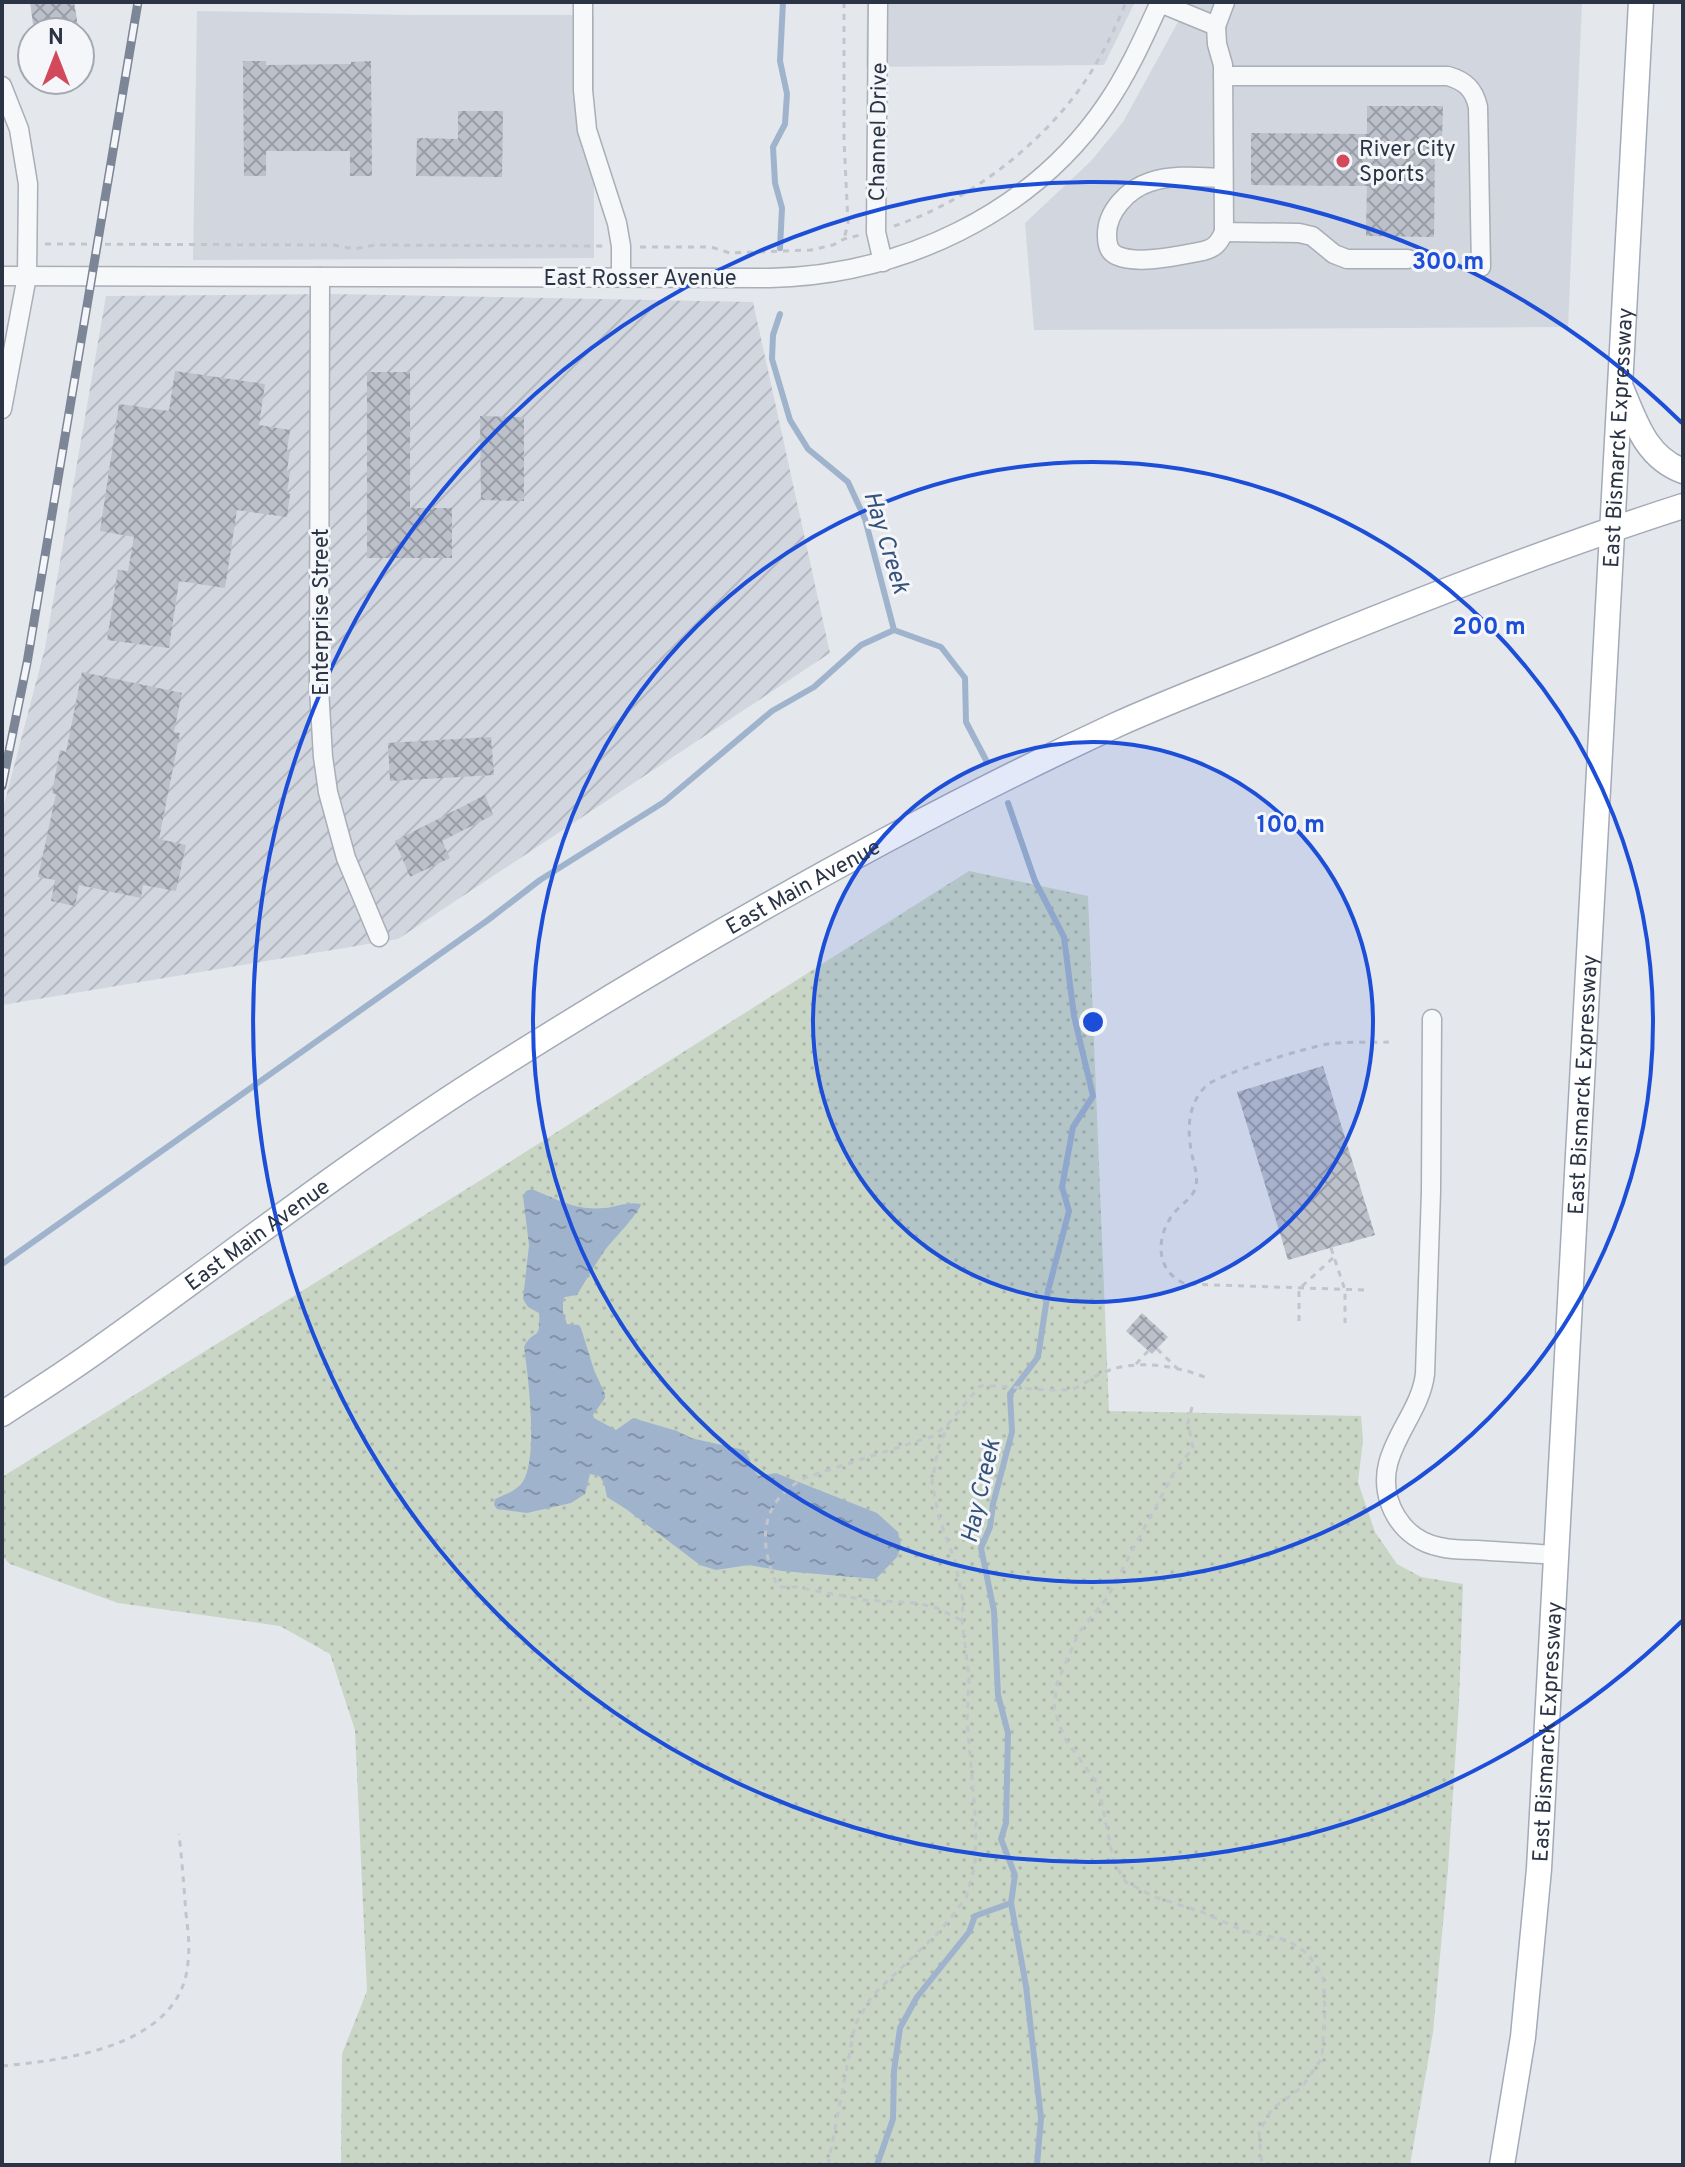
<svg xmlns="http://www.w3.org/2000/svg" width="1685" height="2167" viewBox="0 0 1685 2167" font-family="Overpass,sans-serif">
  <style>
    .built { fill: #d2d6de }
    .industrial { fill: url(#industrial-furrows) }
    .park { fill: url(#park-dots) }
    .water { fill: url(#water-ripples) }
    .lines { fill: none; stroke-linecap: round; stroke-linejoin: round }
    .stream { stroke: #9fb4cc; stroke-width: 6 }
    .building { fill: url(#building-cross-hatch) }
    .minor-casing { stroke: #a9aeb7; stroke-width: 21 }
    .major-casing { stroke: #a3abb8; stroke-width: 27 }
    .path { stroke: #c2c5cb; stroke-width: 3; stroke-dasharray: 6 6; stroke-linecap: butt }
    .minor { stroke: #f7f8fa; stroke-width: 18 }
    .major { stroke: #fff; stroke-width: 24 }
    .rail-casing { stroke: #7d8696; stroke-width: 9 }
    .rail { stroke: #f4f6f9; stroke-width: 6; stroke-dasharray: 18; stroke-linecap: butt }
    .ring { fill: none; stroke: #1d4ed8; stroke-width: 4 }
    .poi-dot { fill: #d1495b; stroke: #f4f6f9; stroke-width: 3 }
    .labels { text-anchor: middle; stroke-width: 6; stroke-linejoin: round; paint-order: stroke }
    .street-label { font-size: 22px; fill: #2b3445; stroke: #f4f6f9 }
    .poi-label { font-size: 22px; fill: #2b3445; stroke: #f4f6f9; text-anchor: start }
    .water-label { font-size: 24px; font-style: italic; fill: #34527a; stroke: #f4f6f9 }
    .centre { fill: #1d4ed8; stroke: #f4f6f9; stroke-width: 4 }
    .ring-label { font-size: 24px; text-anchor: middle; font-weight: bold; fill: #1d4ed8; stroke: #f4f6f9; stroke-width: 6; stroke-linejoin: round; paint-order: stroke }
  </style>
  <defs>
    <pattern id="industrial-furrows" width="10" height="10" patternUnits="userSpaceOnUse" patternTransform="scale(2)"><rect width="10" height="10" fill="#d2d6de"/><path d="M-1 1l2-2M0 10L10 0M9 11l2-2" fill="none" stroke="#b4b8c0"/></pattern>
    <pattern id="park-dots" width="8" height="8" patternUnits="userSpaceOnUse" patternTransform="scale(2)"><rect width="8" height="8" fill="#c9d6c5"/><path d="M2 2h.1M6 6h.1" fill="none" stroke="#adb8ab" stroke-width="1.8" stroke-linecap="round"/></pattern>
    <pattern id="water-ripples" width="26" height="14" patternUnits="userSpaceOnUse" patternTransform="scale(2)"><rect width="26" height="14" fill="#9fb4cc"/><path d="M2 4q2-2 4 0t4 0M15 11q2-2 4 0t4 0" fill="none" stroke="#8293a7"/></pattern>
    <pattern id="building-cross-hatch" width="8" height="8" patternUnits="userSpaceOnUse" patternTransform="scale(2)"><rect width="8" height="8" fill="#bbc0ca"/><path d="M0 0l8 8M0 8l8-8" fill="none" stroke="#989da6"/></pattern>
  </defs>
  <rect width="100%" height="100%" fill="#e4e7ec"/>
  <!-- built -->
  <g class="built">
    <path d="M867,2H1135L1104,65L866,67Z"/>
    <path d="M1189,2H1582L1568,327L1034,330L1025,223L1091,161L1123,122Z"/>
    <path d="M197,11L409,15H594V258L193,260Z"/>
  </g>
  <!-- industrial -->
  <path class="industrial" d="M333,294L753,302L830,653L398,939L2,1005V812L45,648L106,296Z"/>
  <!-- park -->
  <path class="park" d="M969,871L1088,896L1109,1411L1361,1416L1363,1440L1358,1482L1375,1532L1397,1564L1421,1577L1463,1584L1459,1702L1448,1869L1433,2032L1410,2165H341L342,2054L367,1991L355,1730L330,1654L280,1626L118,1603L10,1564L2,1556V1477L489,1175Z"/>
  <!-- water -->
  <path class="water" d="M532,1189C556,1199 576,1211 604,1208C616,1207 629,1201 641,1204C639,1213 613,1240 605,1250C595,1265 586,1280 577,1295L565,1297L563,1299V1312L567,1324L579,1325L581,1328L594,1370L605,1394V1398L593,1415L594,1418L616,1430L633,1418L677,1431L691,1438L744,1450C751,1458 752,1471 759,1476L776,1473L877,1513L898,1532L901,1546L897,1557L876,1579L782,1571L749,1565L716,1570L700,1565L626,1509L607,1497L604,1483L599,1476L590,1474L585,1494L571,1503L527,1513L497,1509L494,1505L495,1499C504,1495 516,1491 522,1483C539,1459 528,1376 524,1347C533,1328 541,1343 539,1313L528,1307L523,1299L529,1245L523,1196L526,1191Z"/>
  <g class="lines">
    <!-- stream -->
    <g class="stream">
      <path d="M780,248L782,208L775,183L773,147L785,124L787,94L780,61L783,2"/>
      <path d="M780,314L773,335L772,359L790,420L808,449L848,482L865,519L894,630L941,647L965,678L966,722L987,762"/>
      <path d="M1008,803L1035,881L1064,937L1074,1016L1093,1096L1073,1127L1062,1187L1069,1211L1048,1291L1038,1357L1010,1394L1012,1432L993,1504L990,1527L981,1548L994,1611L998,1695L1008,1733L1006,1823L1001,1839L1015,1875L1011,1903L1026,1986L1041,2118L1037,2165"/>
      <path d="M2,1264L488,920L540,880L664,802L772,711L814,687L861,645L894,630"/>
      <path d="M877,2165L893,2119L894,2071L900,2028L917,1997L969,1932L975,1916L1011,1903"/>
    </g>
  </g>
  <!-- building -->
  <g class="building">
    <path d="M30,2H74L79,32H34Z"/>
    <path d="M243,61H266V65L351,64V62L371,61L372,176H350V151H266V176H244Z"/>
    <path d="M1367,106H1443L1442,137H1435L1434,237L1366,236L1367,186L1251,185V133L1367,134Z"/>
    <path d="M458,111H503L502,177L416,176L417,138L458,139Z"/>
    <path d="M175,371L265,384L259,425L290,430L287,450H290L287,471L290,472L287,493L290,494L287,517L237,510L225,588L179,581L169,648L107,640L118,570L128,571L134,537L100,531L119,404L169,411Z"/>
    <path d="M367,372H410V508H452V558H367Z"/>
    <path d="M480,416L524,417V501L481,500Z"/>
    <path d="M82,672L182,693L174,732L180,733L159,839L186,845L176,891L143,885L141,898L79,885L75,906L51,901L55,880L38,877L56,794L52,793L60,750L66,752Z"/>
    <path d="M491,737L494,775L390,781L388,743Z"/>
    <path d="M485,795L493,815L442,841L450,858L410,877L395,841Z"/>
    <path d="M1323,1066L1375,1235L1288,1260L1237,1092Z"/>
    <path d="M1142,1313L1168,1337L1152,1354L1126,1331Z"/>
  </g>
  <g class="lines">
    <defs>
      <g id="minor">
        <path d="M583,2V90L587,130L617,223L621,246V277"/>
        <path d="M878,2L876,232L883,262"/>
        <path d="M1160,3L1216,26L1217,44L1223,65L1224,232L1299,233L1312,236L1334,254L1347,259H1408"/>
        <path d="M1216,26L1225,2"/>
        <path d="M1223,76H1448C1465,81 1474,89 1478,107L1481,267"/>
        <path d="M2,86L19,129L28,184L27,276L2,409"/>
        <path d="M1223,178C1199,177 1173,174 1150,182C1128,189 1106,212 1107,236C1107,245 1109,253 1118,256C1139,265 1181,255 1203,251C1215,248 1219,243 1224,232"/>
        <path d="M2,276L770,278C900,275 1031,215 1106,105C1128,73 1144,37 1160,2"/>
        <path d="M320,277L319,688L323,757L328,792L346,858L379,937"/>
        <path d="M1432,1019L1431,1191L1425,1374C1421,1407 1396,1432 1388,1464C1379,1501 1402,1540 1440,1547C1452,1550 1465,1550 1477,1550C1503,1552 1530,1553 1556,1555"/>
      </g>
      <g id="major">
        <path d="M1622,390C1636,424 1647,458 1683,471"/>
        <path id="s1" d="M2,1414C37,1391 72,1369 106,1344C229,1256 348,1163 476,1081C682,950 894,828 1116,725C1180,696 1247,672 1312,644C1434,594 1558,546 1683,506"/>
        <path id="s2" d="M1502,2165L1523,2037L1539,1869L1641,2"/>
      </g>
    </defs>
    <!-- minor casing -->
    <use href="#minor" class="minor-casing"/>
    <!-- major casing -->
    <use href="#major" class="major-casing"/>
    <!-- path -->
    <g class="path">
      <path d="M844,2V140L848,223L844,239"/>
      <path d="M894,226C964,203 1032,152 1076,94C1097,66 1113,34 1126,2"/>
      <path d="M45,244L334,245L354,249L375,245L604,246"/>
      <path d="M640,247H711L730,253L811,250L833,245L844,239L860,235"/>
      <path d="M1331,1248L1345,1290V1323"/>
      <path d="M1364,1290L1186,1284C1155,1272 1155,1237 1174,1213C1182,1203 1194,1198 1196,1185C1198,1175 1194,1165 1192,1155C1187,1130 1187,1105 1206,1086C1218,1074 1308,1047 1328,1044C1347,1041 1369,1043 1389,1042"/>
      <path d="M1299,1321V1289L1334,1257"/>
      <path d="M1157,1349L1179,1370"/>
      <path d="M1136,1364L1148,1351"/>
      <path d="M1192,1407L1188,1423L1193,1448L1176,1469L1107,1598L1079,1632L1057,1683L1054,1710L1065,1739L1095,1780L1102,1804L1114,1863L1126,1882L1155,1897L1202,1912L1244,1931L1287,1940L1308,1954L1323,1976L1325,2008L1322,2058L1302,2087L1272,2109L1259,2132L1262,2165"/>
      <path d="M961,1620L937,1608L916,1603L865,1600L796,1587H778C758,1543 758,1501 807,1477L933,1436L949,1423L980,1386C1005,1385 1029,1390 1054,1390C1060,1389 1068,1391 1073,1389C1082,1386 1091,1378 1100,1374C1133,1358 1177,1365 1209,1379"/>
      <path d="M2,2066C67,2060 182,2046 188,1962C190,1946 188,1930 186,1914C184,1887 182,1861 179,1834"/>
      <path d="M828,2165L855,2025L872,1996L940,1931L966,1898L975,1865L976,1824L967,1719L969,1677L962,1620L963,1602L955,1561L939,1518L932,1482L938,1449L949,1423"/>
    </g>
    <!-- minor -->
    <use href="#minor" class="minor"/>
    <!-- major -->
    <use href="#major" class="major"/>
    <defs>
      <path id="rail" d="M2,786L27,663L138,2"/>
    </defs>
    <!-- rail casing -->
    <use href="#rail" class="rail-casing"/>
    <!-- rail -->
    <use href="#rail" class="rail"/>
  </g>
  <!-- distance rings -->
  <circle cx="1093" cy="1022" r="280" fill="#1d4ed8" fill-opacity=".12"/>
  <g class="ring">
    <circle cx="1093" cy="1022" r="280"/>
    <circle cx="1093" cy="1022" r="560"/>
    <path d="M1682 1621A840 840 0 1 1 1682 423"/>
  </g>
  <!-- markers -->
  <circle class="poi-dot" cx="1343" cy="161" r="8"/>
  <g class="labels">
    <!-- street labels -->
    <g class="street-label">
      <text transform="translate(877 132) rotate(-89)" y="8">Channel Drive</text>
      <text x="640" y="285">East Rosser Avenue</text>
      <text dy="8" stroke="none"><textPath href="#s2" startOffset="1732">East Bismarck Expressway</textPath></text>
      <text transform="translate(320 612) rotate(-90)" y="8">Enterprise Street</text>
      <text dy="8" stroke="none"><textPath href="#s1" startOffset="960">East Main Avenue</textPath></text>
      <text dy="8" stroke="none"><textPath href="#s2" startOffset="1084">East Bismarck Expressway</textPath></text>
      <text dy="8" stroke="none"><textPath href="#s1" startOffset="312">East Main Avenue</textPath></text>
      <text dy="8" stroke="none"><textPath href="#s2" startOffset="436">East Bismarck Expressway</textPath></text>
    </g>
    <!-- poi labels -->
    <g class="poi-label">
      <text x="1359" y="156">River City<tspan x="1359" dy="25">Sports</tspan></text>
    </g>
    <!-- water labels -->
    <g class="water-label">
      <text transform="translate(887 542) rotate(73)" y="8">Hay Creek</text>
      <text transform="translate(980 1491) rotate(-77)" y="8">Hay Creek</text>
    </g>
  </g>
  <circle cx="1093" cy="1022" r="12" class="centre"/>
  <g class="ring-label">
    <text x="1448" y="269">300 m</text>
    <text x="1489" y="634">200 m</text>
    <text x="1291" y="832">100 m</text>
  </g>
  <!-- border -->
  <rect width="1685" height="2167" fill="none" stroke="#2b3445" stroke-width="8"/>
  <!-- north arrow -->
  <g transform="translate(56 56)"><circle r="38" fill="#f4f6f9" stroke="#a4a8b1" stroke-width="2"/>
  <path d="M0-6L14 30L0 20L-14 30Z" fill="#d1495b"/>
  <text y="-12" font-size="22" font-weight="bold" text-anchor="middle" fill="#2b3445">N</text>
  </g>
</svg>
